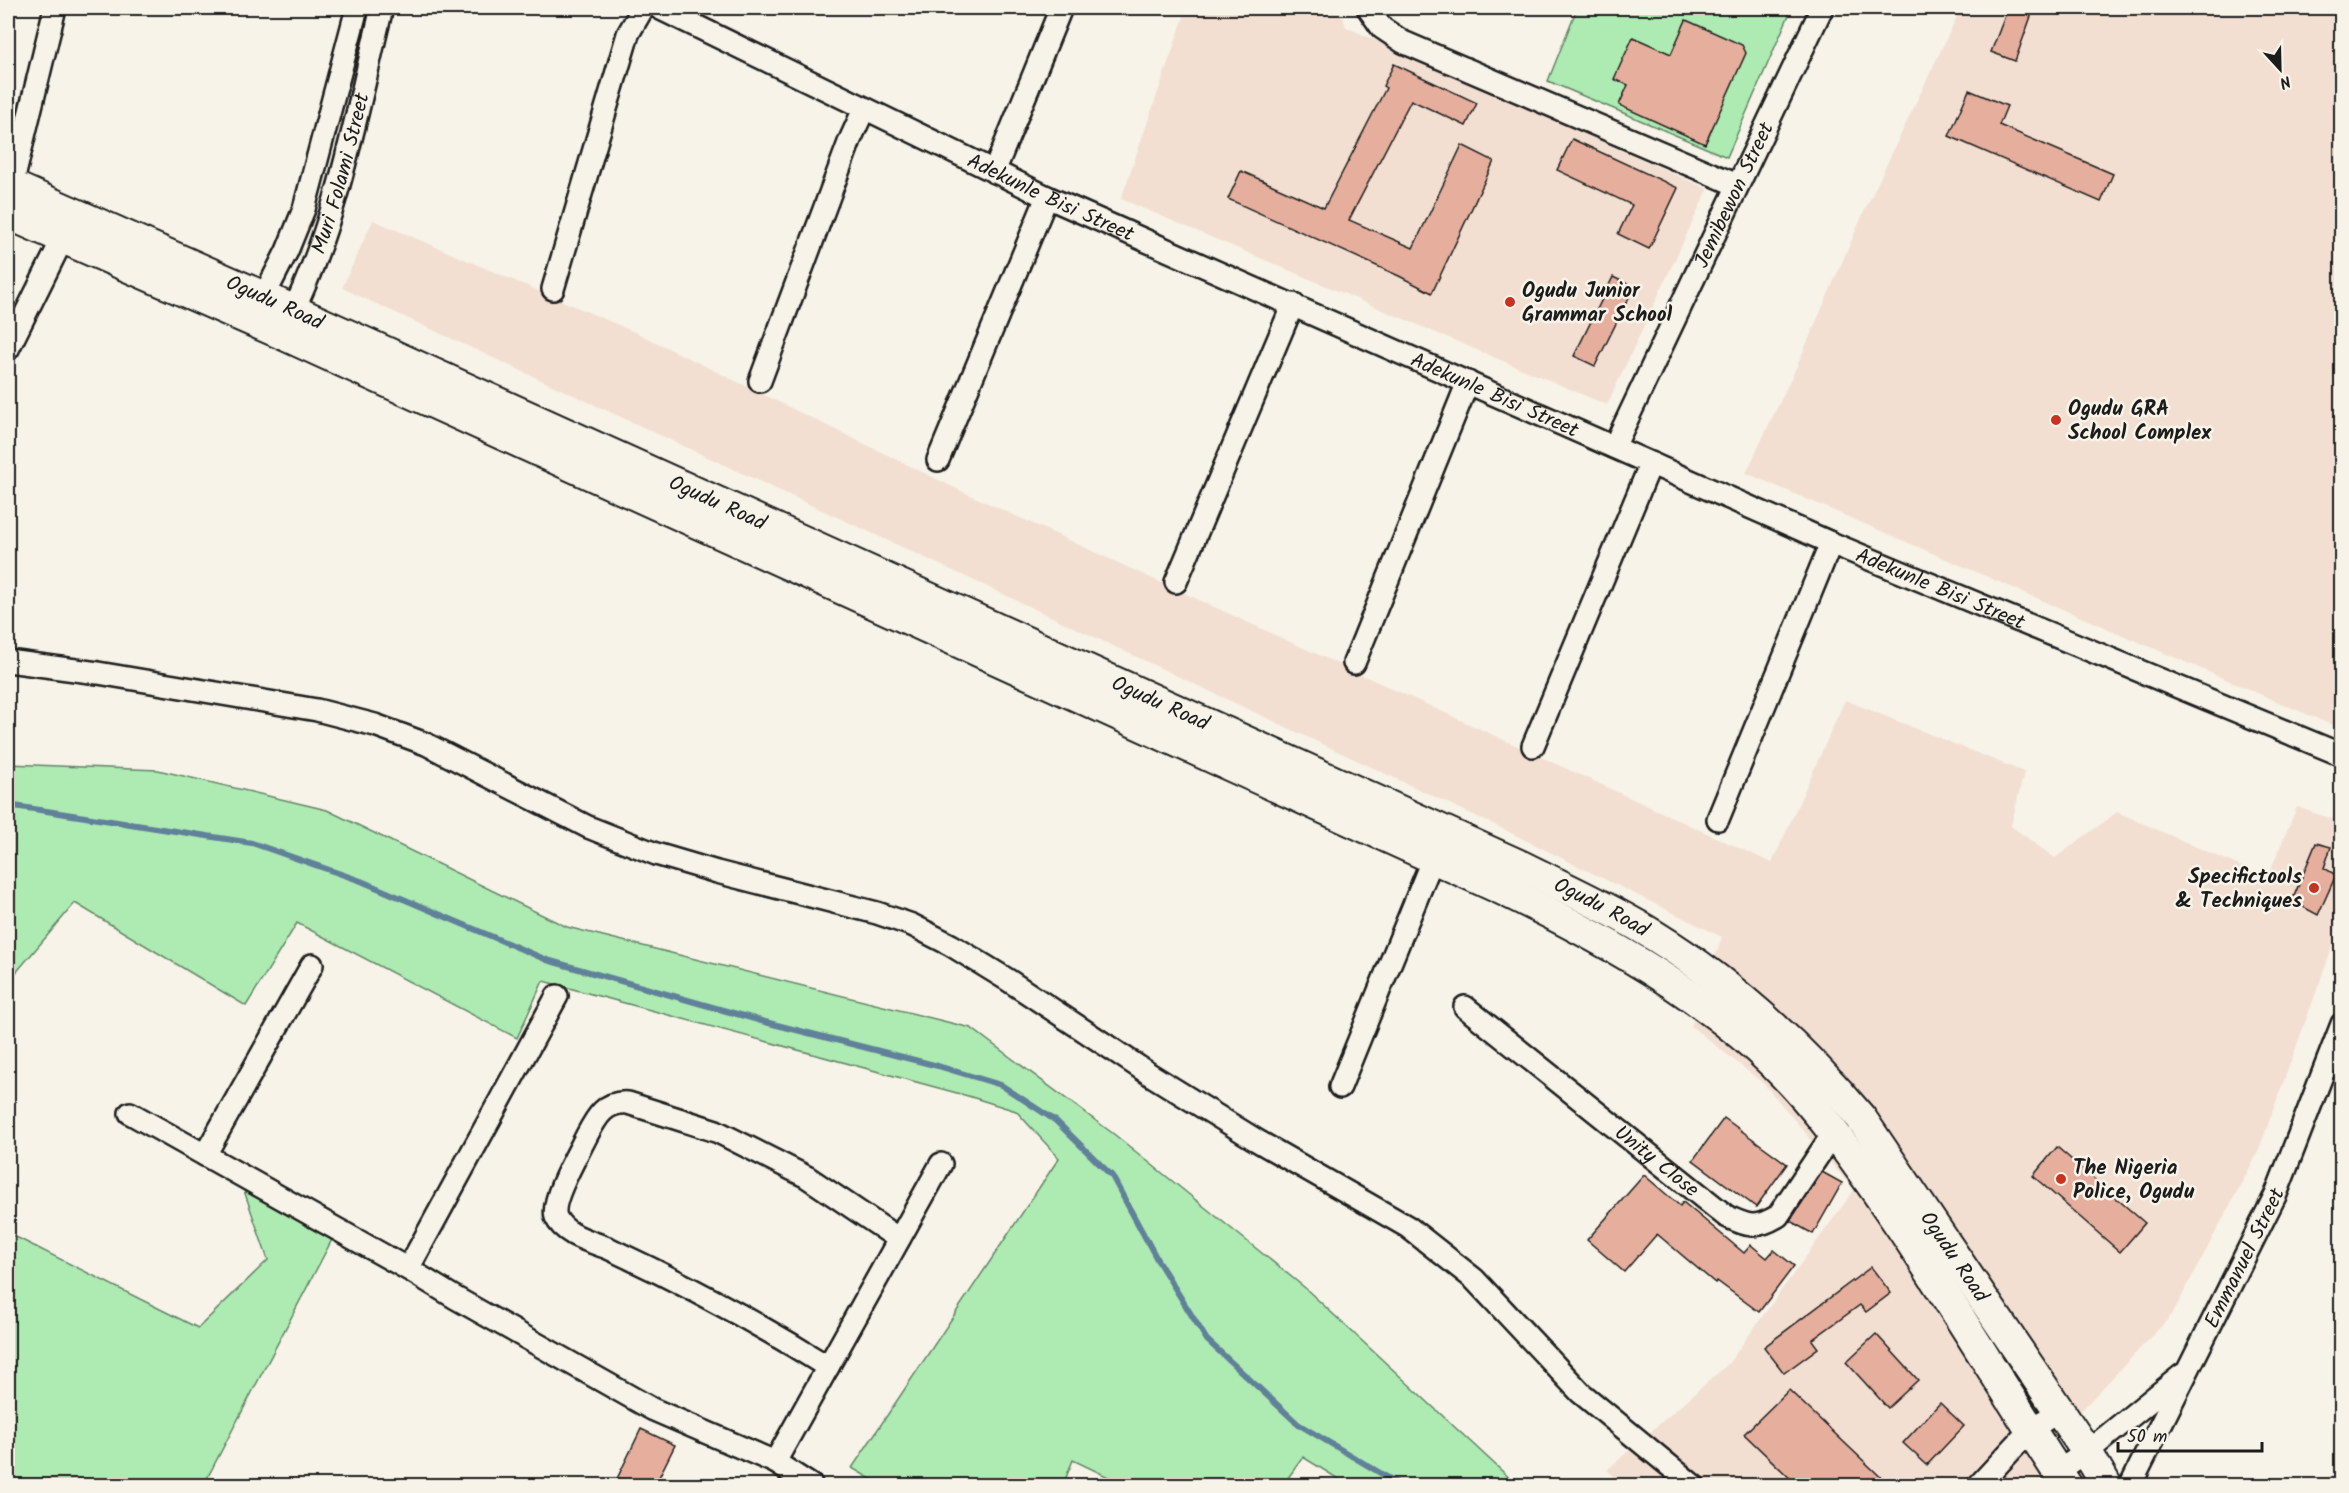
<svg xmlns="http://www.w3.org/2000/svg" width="2349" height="1493" viewBox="0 0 2349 1493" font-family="Kalam,sans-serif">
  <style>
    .built { fill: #f2dfd2 }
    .green { fill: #adebb2; stroke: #648467; stroke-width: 1.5 }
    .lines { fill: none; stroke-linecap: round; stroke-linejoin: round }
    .stream { stroke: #608199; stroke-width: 6 }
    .building { fill: #e6af9d; stroke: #1c1c1c; stroke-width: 1.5 }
    .minor-casing { stroke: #1c1c1c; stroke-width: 26 }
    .secondary-casing { stroke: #1c1c1c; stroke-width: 34 }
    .minor { stroke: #f7f3e8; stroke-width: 21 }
    .secondary { stroke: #f7f3e8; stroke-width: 30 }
    .poi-dot { fill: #c8321e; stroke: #f7f3e8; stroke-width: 2 }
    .labels { text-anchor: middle; stroke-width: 5; stroke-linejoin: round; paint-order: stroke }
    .street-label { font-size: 21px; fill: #1c1c1c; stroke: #f7f3e8 }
    .poi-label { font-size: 21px; font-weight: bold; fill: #1c1c1c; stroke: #f7f3e8; text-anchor: start }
  </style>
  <rect width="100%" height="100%" fill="#f7f3e8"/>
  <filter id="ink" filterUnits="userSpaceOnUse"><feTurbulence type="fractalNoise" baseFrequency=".0167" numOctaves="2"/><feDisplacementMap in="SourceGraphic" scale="12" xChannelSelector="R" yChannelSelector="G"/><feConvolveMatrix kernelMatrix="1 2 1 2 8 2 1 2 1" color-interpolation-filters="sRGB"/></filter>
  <g filter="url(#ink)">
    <!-- built -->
    <g class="built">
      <path d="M1187,8H1340L1346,27L1708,189L1607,405L1121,199Z"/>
      <path d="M1961,8H2341V729L1746,473L1797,366L1863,214Z"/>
      <path d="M373,220L637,333L957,489L1772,863L1845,700L2024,772L2011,826L2055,858L2117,812L2267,878L2297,807L2341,822V906L2330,954L2258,1152L2172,1315L2034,1460L2049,1485H1621L1607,1470L1728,1364L1854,1190L1764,1084L1691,1026L1722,937L1499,827L947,568L342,288Z"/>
    </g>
    <!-- green -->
    <g class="green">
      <path d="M1577,8H1792L1727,157L1548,81Z"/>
      <path d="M8,764L158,770L327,810L567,927L971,1028L1115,1135L1304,1287L1517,1485H1348L1303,1457L1283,1485H1125L1073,1460L1063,1485H881L852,1468L1059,1158L1016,1111L968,1096L543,981L517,1038L297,923L246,1006L75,903L8,982Z"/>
      <path d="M240,1179L337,1230L203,1486L8,1485V1233L198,1328L268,1260Z"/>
    </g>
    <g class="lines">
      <!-- stream -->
      <path class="stream" d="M8,805L252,843L361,881L547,960L765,1022L938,1066L1001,1085L1056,1121L1112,1176L1158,1261L1207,1340L1298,1424L1402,1486"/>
    </g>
    <!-- building -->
    <g class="building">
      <path d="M2008,8H2034L2015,61L1991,52Z"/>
      <path d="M1686,20L1742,45L1746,53L1705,144L1619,105L1628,85L1614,79L1633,37L1671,54Z"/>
      <path d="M1394,64L1477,103L1466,126L1411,100L1349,220L1413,248L1462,145L1494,161L1432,293L1399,276L1228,199L1241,171L1324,208L1386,88L1383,86Z"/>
      <path d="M1969,90L2007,106L1999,125L2113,174L2101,202L1949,136Z"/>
      <path d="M1572,139L1678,188L1649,249L1618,234L1632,205L1557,170Z"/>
      <path d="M1613,277L1634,287L1595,366L1574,356Z"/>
      <path d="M2316,843L2331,847L2324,868L2336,875L2318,915L2292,901Z"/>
      <path d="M1724,1118L1787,1164L1756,1207L1693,1160Z"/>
      <path d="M2057,1147L2145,1223L2120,1252L2033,1176Z"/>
      <path d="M1822,1172L1842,1183L1813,1234L1790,1221Z"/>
      <path d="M1644,1175L1680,1206L1683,1202L1744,1253L1751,1245L1767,1258L1774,1250L1794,1266L1759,1312L1717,1281L1715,1283L1657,1234L1624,1272L1587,1240Z"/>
      <path d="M1871,1267L1891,1293L1866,1312L1860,1305L1812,1340L1818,1348L1784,1373L1764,1347Z"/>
      <path d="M1876,1334L1918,1380L1888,1408L1846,1362Z"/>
      <path d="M1789,1390L1889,1485H1797L1744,1434Z"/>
      <path d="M1940,1403L1964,1426L1927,1465L1903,1443Z"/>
      <path d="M641,1429L675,1445L655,1485H614Z"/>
    </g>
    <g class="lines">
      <defs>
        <g id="minor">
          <path id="s1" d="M659,8L1047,197L1831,543L2342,755"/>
          <path d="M1368,8L1382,28L1403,42L1737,185"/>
          <path d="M994,172L1061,8"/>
          <path d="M12,186L55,8"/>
          <path d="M553,289L628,34L643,8"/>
          <path d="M258,308L287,251L304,209L357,8"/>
          <path id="s2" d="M288,322C337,224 356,114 382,8"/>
          <path d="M8,349L63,238"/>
          <path d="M760,381L850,140L864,109"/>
          <path id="s3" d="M1614,447L1822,8"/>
          <path d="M938,460L1047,197"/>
          <path d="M1176,582L1293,304"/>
          <path d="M8,661L98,673L317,710L375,725L426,744L588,827L656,854L717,872L877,913L912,925L951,945L1008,980L1151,1075L1256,1140L1408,1227L1474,1279L1581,1393L1694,1486"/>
          <path d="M1354,663L1468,382"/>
          <path d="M1533,746L1651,463"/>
          <path d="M1718,819L1831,543"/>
          <path id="s4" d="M1465,1007L1726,1216C1749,1227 1756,1229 1778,1216L1834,1132"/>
          <path d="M1340,1087L1433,858"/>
          <path d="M130,1113L408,1269L557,996"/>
          <path d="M205,1155L312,965"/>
          <path d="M408,1269L454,1297L652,1409L775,1462L812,1486"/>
          <path d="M828,1367C758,1323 685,1284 610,1249C594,1242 564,1236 556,1217C550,1201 578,1153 586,1137C596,1118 604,1101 628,1103L716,1131L807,1177L899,1239"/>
          <path d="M775,1462L941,1164"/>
          <path d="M2058,1471L2087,1452L2182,1375"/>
          <path d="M1978,1486L2030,1430L2059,1411"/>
          <path id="s5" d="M2130,1486L2276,1194L2342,1024"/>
        </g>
        <g id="secondary">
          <path id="s6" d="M8,184L264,297L1521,866C1561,886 1601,904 1640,927C1722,975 1800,1045 1861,1118L2087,1452L2107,1486"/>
          <path d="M8,214L282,334L1501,889C1586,930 1672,976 1745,1038C1809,1092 1856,1161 1903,1230C1959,1314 2011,1401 2067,1486"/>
        </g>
      </defs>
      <!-- minor casing -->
      <use href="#minor" class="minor-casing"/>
      <!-- secondary casing -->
      <use href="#secondary" class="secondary-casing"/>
      <!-- minor -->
      <use href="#minor" class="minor"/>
      <!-- secondary -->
      <use href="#secondary" class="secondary"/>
    </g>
  </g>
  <!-- markers -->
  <g class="poi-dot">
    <circle cx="1510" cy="302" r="6"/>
    <circle cx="2056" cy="420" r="6"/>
    <circle cx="2314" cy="888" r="6"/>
    <circle cx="2061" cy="1179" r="6"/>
  </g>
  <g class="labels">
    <!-- street labels -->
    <g class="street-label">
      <text dy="7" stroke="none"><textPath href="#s2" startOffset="158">Muri Folami Street</textPath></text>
      <text dy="7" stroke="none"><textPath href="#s3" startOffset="279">Jemibewon Street</textPath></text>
      <text dy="7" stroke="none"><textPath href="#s1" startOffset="435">Adekunle Bisi Street</textPath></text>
      <text dy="7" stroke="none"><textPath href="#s6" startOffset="292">Ogudu Road</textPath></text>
      <text dy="7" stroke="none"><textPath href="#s1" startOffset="921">Adekunle Bisi Street</textPath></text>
      <text dy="7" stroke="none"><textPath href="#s6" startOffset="778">Ogudu Road</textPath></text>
      <text dy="7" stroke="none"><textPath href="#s1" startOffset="1407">Adekunle Bisi Street</textPath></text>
      <text dy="7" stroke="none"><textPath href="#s6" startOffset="1264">Ogudu Road</textPath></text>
      <text dy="7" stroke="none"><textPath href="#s6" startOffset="1750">Ogudu Road</textPath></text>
      <text dy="7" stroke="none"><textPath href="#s4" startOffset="246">Unity Close</textPath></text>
      <text dy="7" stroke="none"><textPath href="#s6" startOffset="2254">Ogudu Road</textPath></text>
      <text dy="7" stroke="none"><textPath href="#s5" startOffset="255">Emmanuel Street</textPath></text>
    </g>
    <!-- poi labels -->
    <g class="poi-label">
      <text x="1522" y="297">Ogudu Junior<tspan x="1522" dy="24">Grammar School</tspan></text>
      <text x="2068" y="415">Ogudu GRA<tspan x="2068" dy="24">School Complex</tspan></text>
      <text x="2302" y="883" text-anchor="end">Specifictools<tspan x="2302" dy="24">&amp; Techniques</tspan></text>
      <text x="2073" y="1174">The Nigeria<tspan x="2073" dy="24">Police, Ogudu</tspan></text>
    </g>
  </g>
  <!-- margin -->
  <rect width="2349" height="1493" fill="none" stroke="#f7f3e8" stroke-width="30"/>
  <rect x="15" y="15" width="2319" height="1463" fill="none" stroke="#1c1c1c" stroke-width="2" filter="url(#ink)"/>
  <!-- north arrow -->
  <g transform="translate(2280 69) rotate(158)" stroke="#f7f3e8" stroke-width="4.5" paint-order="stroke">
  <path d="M0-4.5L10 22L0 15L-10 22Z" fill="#1c1c1c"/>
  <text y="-9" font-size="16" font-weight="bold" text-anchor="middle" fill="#1c1c1c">N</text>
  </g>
  <!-- scale -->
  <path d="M2118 1442v9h144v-9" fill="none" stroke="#1c1c1c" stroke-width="3"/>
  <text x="2127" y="1442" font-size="18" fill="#1c1c1c" stroke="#f7f3e8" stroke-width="4.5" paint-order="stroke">50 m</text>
</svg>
